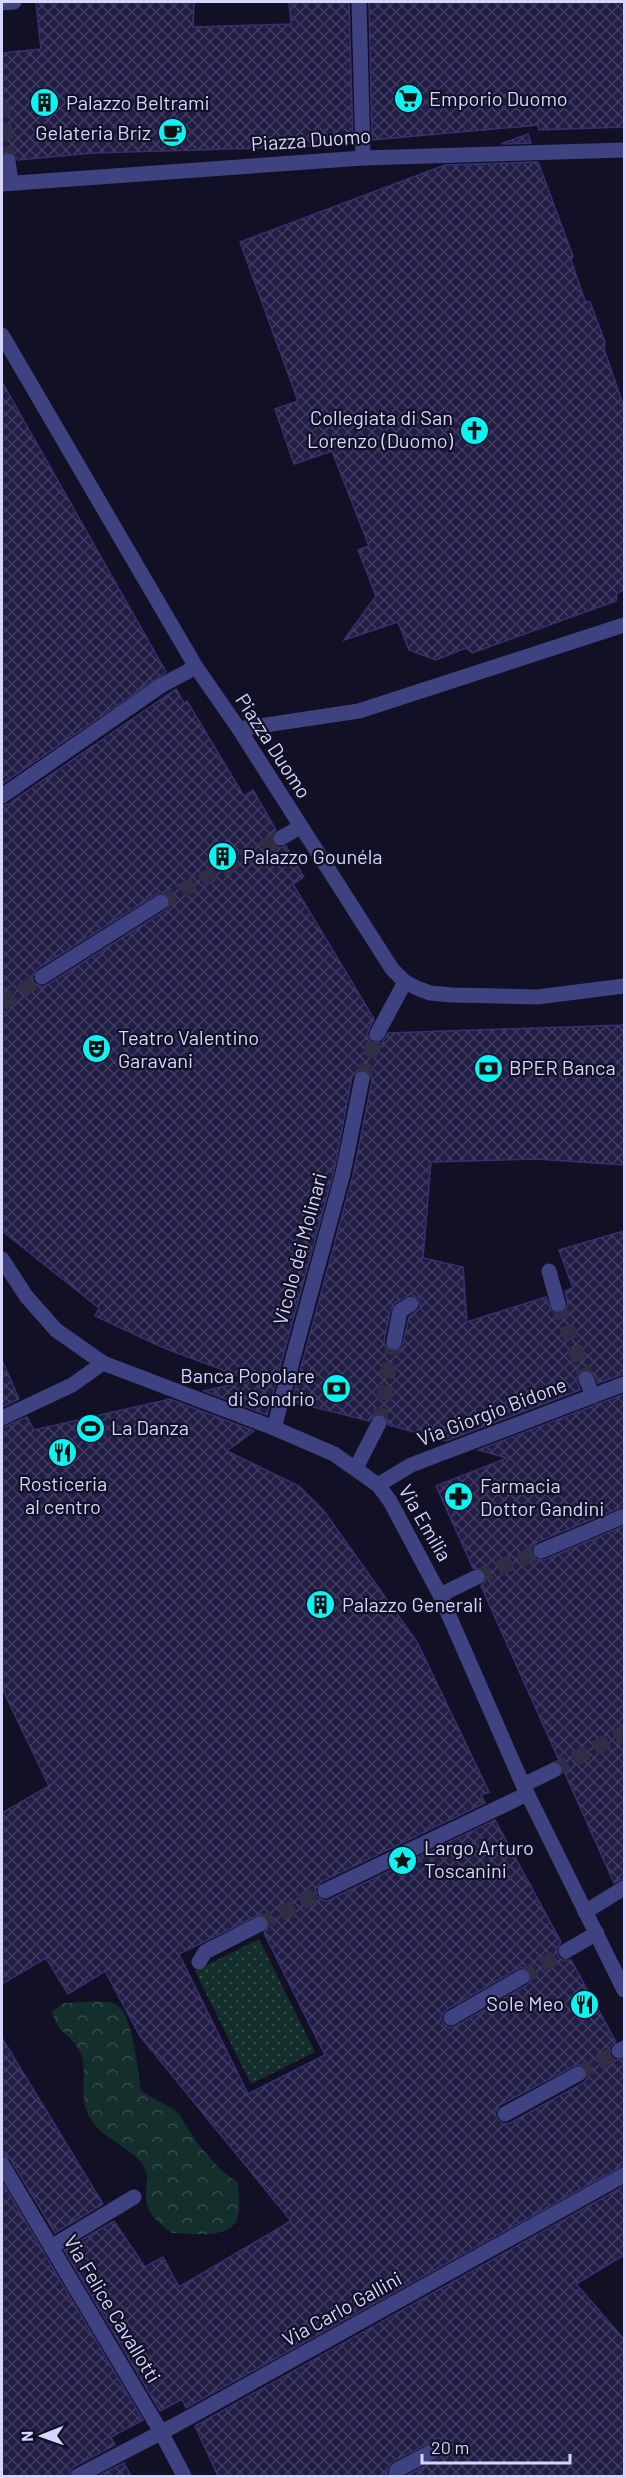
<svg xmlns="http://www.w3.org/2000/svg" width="626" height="2478" viewBox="0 0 626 2478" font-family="Barlow,sans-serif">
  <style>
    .forest { fill: url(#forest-crowns) }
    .garden { fill: url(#garden-dots) }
    .building { fill: url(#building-cross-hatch); stroke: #37306f; stroke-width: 1.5; fill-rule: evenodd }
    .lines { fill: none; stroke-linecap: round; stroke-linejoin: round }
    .minor-tunnel { stroke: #2f2e45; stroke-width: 15; stroke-dasharray: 15 8; stroke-linecap: butt }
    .minor { stroke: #3e4281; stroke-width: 15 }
    .labels { text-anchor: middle; stroke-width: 4.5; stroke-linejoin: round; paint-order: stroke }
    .poi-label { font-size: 20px; fill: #d6d6fd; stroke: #121025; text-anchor: start }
    .street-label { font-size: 20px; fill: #d6d6fd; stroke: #121025 }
  </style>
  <defs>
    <pattern id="forest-crowns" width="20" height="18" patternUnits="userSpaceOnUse" patternTransform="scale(1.5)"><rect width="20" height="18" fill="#132e2b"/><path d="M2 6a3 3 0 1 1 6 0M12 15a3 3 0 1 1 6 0" fill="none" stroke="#354c4b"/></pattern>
    <pattern id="garden-dots" width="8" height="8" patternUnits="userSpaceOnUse" patternTransform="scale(1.5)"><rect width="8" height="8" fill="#132e2b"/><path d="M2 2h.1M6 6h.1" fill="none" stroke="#354c4b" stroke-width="1.8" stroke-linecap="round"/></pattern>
    <pattern id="building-cross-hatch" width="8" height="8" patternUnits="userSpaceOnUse" patternTransform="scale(1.5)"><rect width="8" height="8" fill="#211d45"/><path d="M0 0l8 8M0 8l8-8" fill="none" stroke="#403d61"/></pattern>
  </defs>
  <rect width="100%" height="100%" fill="#121025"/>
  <!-- forest -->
  <path class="forest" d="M64,2003C76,2003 104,1999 115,2004C133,2011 138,2073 141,2091L178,2112L197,2143L221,2170L238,2183C238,2193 241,2208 238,2217C230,2241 191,2233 172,2233C158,2222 145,2213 146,2193C146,2187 148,2179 147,2174C139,2150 109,2143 94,2124C74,2098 90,2073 80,2052C72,2035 57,2034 52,2011Z"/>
  <!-- garden -->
  <path class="garden" d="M259,1939L315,2052L251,2084L195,1971Z"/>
  <!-- building -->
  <g class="building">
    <path d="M36,2H194L193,27L291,24L289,2H349L353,142L294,147L93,153L18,160L11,152L2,154V53L41,49Z"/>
    <path d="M369,2H624V127L539,130L538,125L372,140Z"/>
    <path d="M528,134L531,143L501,144Z"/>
    <path d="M538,162L573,256L571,260L585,301L590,302L605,342L604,349L624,407V590L617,593L616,601L472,653L466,648L436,660L409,650L398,622L344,640L376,596L358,550L369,546L332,451L294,464L275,409L298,401L240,242L445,165Z"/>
    <path d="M2,382L166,672L2,784Z"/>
    <path d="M176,689L184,703L187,701L244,796L253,790L276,830L271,837L273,843L280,848L286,846L304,877L293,884L374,1019L367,1034L372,1042L382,1043L388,1033L624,1025V1165L536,1159L431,1162L423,1258L463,1267L467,1322L546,1297L551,1310L560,1313L568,1306L565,1291L573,1288L559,1250L624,1231V1374L598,1383L592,1372L583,1370L576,1378L580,1390L446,1441L388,1425L387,1418L383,1414L374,1415L369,1421L293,1402L291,1404L353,1175L372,1081L371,1075L364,1070H358L352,1077L334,1171L267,1415L204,1391L250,1380L164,1348L95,1316L99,1308L2,1231V806L8,804ZM160,892L170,897V906L166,910L47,985L42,987L34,983L32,977L37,969ZM411,1294L419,1299L420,1308L409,1317L402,1348L392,1351L385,1346L384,1341L391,1309L395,1303Z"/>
    <path d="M2,1360L19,1399L2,1407Z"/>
    <path d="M624,1394V1506L537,1542L531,1550L536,1559L544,1560L624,1526V1878L614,1883L481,1586L485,1582L486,1573L482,1569L473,1568L436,1486L507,1458L478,1450Z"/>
    <path d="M170,1399L254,1431L227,1451L299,1486L324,1511L417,1642L489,1792L481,1795L485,1803L321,1882L315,1890L317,1896L324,1901L329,1900L495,1820L561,1942L557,1947V1955L562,1960H571L616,2042L610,2047V2055L615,2060L624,2059V2165L186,2408L182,2399L160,2411L64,2250L114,2221L145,2267L163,2257L179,2287L291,2221L140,2036L105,1971L68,1994L46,1958L2,1984V1813L49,1786L2,1688V1428L27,1417L34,1430ZM261,1914L268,1919L270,1924L264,1933L325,2055L248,2094L179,1954ZM521,1967L531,1973V1981L527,1985L456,2026L450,2028L443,2023L441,2017L446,2010ZM578,2064L587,2070V2079L583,2083L510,2123L504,2124L497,2119L495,2113L500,2105Z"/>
    <path d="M2,2038L103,2204L55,2233L10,2159L2,2154Z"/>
    <path d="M2,2182L143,2420L111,2437L115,2445L73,2467L68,2476H2Z"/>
    <path d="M624,2186V2255L576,2284L624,2339V2476H406L447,2454V2443L439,2438L392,2462L388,2468L387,2476H218L195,2426Z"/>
    <path d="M124,2463L131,2476H98Z"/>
  </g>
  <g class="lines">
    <!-- minor-tunnel -->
    <g class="minor-tunnel">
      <path d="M2,102L8,161"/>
      <path d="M161,902L281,838"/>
      <path d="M2,1004L42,977"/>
      <path d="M362,1079L377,1034"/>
      <path d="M558,1304L586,1379"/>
      <path d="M379,1423L394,1342"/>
      <path d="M477,1577L541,1551"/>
      <path d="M554,1770L624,1733"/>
      <path d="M260,1924L325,1891"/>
      <path d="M522,1977L566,1951"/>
      <path d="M578,2074L619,2051"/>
    </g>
    <!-- minor -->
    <g class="minor">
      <path d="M359,2L363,158"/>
      <path d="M2,3L14,2"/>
      <path d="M8,161L11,183"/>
      <path d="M2,184L363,158L624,150"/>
      <path d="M2,335L196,667L239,729L392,969L405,982L417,988L430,993L452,995L537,997L624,986"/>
      <path d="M239,729L359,711L624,625"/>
      <path d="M2,796L162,685L196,667"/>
      <path d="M281,838L300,827"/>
      <path d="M42,977L161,902"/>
      <path d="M377,1034L405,982"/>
      <path d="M2,1259L26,1296L56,1330L103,1363L274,1428L334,1454L378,1485L390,1501L440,1595L523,1785L624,1990"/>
      <path d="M549,1271L558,1304"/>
      <path d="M394,1342L400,1311L411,1304"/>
      <path d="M586,1379L593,1396"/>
      <path d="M2,1418L72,1385L103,1363"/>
      <path d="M274,1428L343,1173L362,1079"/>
      <path d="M356,1468L379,1423"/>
      <path d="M378,1485L411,1465L624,1384"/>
      <path d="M541,1551L624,1516"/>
      <path d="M440,1595L477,1577"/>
      <path d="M523,1785L554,1770"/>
      <path d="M325,1891L527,1794"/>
      <path d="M585,1912L624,1888"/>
      <path d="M566,1951L597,1933"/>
      <path d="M199,1962L205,1952L260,1924"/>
      <path d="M451,2018L522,1977"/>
      <path d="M619,2051L624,2048"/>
      <path d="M505,2114L578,2074"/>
      <path d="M2,2164L161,2432L184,2476"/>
      <path d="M51,2247L134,2197"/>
      <path d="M78,2476L179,2423L624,2175"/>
      <path d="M396,2476L397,2470L439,2448"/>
    </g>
  </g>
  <!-- icons -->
  <defs>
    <symbol id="supermarket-disc" viewBox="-11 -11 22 22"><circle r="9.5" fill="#0df2f2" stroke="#121025"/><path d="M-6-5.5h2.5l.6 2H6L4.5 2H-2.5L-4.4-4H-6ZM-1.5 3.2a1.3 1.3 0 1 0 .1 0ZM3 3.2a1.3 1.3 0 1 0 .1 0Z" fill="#111"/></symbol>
    <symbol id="building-disc" viewBox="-11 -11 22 22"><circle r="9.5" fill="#0df2f2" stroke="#121025"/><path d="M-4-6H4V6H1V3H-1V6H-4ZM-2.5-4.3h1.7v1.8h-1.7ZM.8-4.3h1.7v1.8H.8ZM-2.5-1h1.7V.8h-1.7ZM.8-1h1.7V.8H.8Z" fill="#111"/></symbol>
    <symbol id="cafe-disc" viewBox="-11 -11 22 22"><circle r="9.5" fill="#0df2f2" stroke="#121025"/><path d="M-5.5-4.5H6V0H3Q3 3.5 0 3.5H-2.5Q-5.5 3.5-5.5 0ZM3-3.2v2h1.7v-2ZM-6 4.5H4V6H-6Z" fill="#111"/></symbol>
    <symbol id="church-disc" viewBox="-11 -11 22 22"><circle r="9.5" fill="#0df2f2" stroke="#121025"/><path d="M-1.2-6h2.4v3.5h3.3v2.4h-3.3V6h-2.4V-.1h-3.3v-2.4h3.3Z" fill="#111"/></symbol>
    <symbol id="theatre-disc" viewBox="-11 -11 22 22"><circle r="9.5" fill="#0df2f2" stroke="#121025"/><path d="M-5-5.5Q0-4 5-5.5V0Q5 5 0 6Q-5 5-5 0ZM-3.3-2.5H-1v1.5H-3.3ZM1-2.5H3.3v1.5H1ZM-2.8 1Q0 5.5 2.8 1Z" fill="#111"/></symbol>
    <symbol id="bank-disc" viewBox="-11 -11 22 22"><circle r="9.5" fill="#0df2f2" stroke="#121025"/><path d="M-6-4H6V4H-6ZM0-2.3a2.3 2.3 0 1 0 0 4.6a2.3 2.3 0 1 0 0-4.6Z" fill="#111"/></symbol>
    <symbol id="stadium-disc" viewBox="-11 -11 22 22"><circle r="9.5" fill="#0df2f2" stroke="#121025"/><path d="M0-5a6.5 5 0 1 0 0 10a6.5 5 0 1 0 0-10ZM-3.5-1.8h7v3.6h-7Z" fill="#111"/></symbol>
    <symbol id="restaurant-disc" viewBox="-11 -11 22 22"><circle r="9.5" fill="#0df2f2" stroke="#121025"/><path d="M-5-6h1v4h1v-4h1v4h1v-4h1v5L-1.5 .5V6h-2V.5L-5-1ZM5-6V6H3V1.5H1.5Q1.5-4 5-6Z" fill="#111"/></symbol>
    <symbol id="pharmacy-disc" viewBox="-11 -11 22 22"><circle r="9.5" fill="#0df2f2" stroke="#121025"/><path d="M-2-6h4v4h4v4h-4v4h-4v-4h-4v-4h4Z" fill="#111"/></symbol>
    <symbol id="sight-disc" viewBox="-11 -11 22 22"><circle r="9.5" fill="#0df2f2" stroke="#121025"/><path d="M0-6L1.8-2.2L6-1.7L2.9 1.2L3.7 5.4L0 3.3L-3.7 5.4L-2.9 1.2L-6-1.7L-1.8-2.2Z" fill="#111"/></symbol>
  </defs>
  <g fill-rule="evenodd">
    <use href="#supermarket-disc" x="392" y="82" width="33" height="33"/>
    <use href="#building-disc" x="28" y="86" width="33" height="33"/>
    <use href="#cafe-disc" x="156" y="116" width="33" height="33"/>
    <use href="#church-disc" x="458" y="414" width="33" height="33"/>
    <use href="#building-disc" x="206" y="840" width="33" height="33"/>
    <use href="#theatre-disc" x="80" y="1032" width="33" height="33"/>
    <use href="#bank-disc" x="472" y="1052" width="33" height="33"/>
    <use href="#bank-disc" x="320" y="1372" width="33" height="33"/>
    <use href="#stadium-disc" x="74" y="1412" width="33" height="33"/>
    <use href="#restaurant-disc" x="46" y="1436" width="33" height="33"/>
    <use href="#pharmacy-disc" x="442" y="1480" width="33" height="33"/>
    <use href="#building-disc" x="304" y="1588" width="33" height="33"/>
    <use href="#sight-disc" x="386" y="1844" width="33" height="33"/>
    <use href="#restaurant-disc" x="568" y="1988" width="33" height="33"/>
  </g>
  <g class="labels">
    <!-- poi labels -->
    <g class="poi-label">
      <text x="429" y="106">Emporio Duomo</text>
      <text x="66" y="110">Palazzo Beltrami</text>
      <text x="151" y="140" text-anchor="end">Gelateria Briz</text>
      <text x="453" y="425" text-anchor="end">Collegiata di San<tspan x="453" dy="23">Lorenzo (Duomo)</tspan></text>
      <text x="243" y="864">Palazzo Gounéla</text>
      <text x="118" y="1045">Teatro Valentino<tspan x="118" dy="23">Garavani</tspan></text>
      <text x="509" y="1075">BPER Banca</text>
      <text x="315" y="1383" text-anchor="end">Banca Popolare<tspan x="315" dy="23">di Sondrio</tspan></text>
      <text x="111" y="1435">La Danza</text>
      <text x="63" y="1491" text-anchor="middle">Rosticeria<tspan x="63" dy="23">al centro</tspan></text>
      <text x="480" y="1493">Farmacia<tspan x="480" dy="23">Dottor Gandini</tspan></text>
      <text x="342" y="1612">Palazzo Generali</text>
      <text x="424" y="1855">Largo Arturo<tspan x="424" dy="23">Toscanini</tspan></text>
      <text x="564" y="2011" text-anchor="end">Sole Meo</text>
    </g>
    <!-- street labels -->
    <g class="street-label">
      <text transform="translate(311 140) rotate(-4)" y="7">Piazza Duomo</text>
      <text transform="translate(273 746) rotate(57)" y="7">Piazza Duomo</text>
      <text transform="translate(300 1249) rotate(-75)" y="7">Vicolo dei Molinari</text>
      <text transform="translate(492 1412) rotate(-21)" y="7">Via Giorgio Bidone</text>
      <text transform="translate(425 1523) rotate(60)" y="7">Via Emilia</text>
      <text transform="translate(112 2309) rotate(59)" y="7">Via Felice Cavallotti</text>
      <text transform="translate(342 2309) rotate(-29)" y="7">Via Carlo Gallini</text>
    </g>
  </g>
  <!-- border -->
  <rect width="626" height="2478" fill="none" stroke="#d6d6fd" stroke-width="6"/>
  <!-- north arrow -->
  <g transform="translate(42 2436) rotate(269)" stroke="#121025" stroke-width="4.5" paint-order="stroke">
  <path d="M0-4.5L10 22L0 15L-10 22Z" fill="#d6d6fd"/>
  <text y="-9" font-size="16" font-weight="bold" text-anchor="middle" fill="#d6d6fd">N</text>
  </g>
  <!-- scale -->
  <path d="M422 2454v9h148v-9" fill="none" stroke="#d6d6fd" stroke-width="3"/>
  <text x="431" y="2454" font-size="18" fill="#d6d6fd" stroke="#121025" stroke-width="4.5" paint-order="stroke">20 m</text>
</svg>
